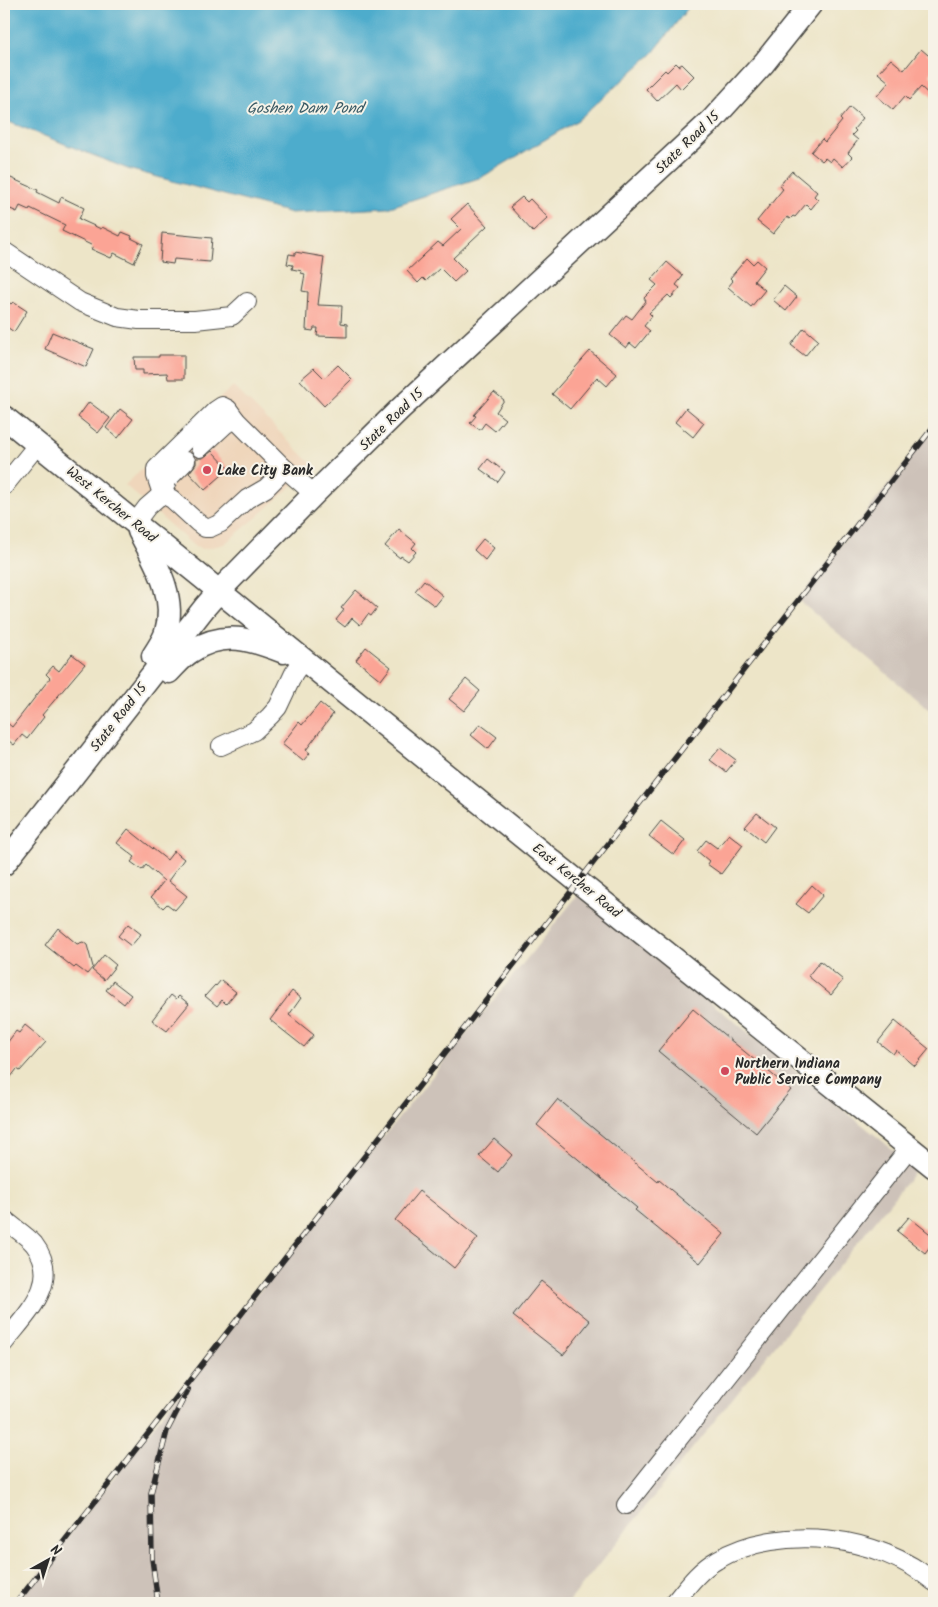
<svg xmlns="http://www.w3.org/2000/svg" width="938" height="1607" viewBox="0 0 938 1607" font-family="Kalam,sans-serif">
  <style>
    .built { fill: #efd6bb }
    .industrial { fill: #cdc2b9 }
    .water { fill: #4daccc; stroke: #3c6c7c }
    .building { fill: #fba495 }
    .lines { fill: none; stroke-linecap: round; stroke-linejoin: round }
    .minor-casing { stroke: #484743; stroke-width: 20 }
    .major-casing { stroke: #484743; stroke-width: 25 }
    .minor { stroke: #fff; stroke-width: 18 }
    .major { stroke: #fff; stroke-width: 22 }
    .rail-casing { stroke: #2b2b2b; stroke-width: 5.5 }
    .rail { stroke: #f7f3e8; stroke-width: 4; stroke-dasharray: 11; stroke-linecap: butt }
    .poi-dot { fill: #d1495b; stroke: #f7f3e8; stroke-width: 2 }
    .labels { text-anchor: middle; stroke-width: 4; stroke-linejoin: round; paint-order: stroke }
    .street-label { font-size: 14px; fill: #2b2b2b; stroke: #f7f3e8 }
    .poi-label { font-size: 14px; font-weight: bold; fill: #2b2b2b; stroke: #f7f3e8; text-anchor: start }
    .water-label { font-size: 15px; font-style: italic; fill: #375863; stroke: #f7f3e8 }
  </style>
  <rect width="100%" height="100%" fill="#f7f3e8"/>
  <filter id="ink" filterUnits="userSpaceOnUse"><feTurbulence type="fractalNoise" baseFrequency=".02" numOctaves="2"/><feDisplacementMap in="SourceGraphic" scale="10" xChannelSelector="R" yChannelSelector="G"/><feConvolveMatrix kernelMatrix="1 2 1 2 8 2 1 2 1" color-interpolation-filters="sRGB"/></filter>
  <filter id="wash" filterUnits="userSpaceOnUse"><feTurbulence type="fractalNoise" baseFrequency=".0096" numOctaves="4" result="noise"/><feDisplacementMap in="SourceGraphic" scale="20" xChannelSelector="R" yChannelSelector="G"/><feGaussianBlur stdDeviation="1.12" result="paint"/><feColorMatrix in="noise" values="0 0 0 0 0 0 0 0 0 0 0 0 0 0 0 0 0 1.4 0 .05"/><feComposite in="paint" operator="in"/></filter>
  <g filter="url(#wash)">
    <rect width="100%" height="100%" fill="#ede5c8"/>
    <!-- built -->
    <path class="built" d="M233,386L314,466L256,518L224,544L204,549L195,547L125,485Z"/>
    <!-- industrial -->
    <g class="industrial">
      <path d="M934,426V713L798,600Z"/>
      <path d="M578,895L917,1169L568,1603H16L226,1333Z"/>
    </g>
    <!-- water -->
    <path class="water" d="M4,4H691L653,53L578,120L482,177L387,208L291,213L128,169L4,120Z"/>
    <g id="blocks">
      <!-- building -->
      <g class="building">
        <path d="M921,49L934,60V70L930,75L934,79V99L921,87L909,100L905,96L893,110L877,96L889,82L878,73L891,59L904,70Z"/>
        <path d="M676,63L679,66L682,64L694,76L681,89L676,83L657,101L646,89L665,70L667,72Z"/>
        <path d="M850,107L863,118L854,129L856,131L852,135L858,140L848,153L852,157L843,167L833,158L830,162L825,158L822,161L811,152L822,139L825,142L842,121L840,119Z"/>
        <path d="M792,171L817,192L814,196L818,200L811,209L806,204L795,217L793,216L790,219L787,217L773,234L757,221L783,189L779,186Z"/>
        <path d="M4,175L38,190L37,192L59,203L61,197L84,208L79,219L101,229L102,227L120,236L122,232L132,236L131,238L143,244L134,263L114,253L111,258L91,249L93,246L62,231L65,225L30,208L29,210L20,206L17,212L4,206Z"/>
        <path d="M522,197L527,202L530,199L548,218L533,232L510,207Z"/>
        <path d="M467,204L487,226L453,258L466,271L454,282L440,268L426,281L423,278L418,283L407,271L438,242L443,246L461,229L451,219Z"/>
        <path d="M162,233L212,238L210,262L174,259L173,264L160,262Z"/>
        <path d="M295,252L324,257L318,305L342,306L341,323L347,324V337L317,336L318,328H314L313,331L306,330L308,292L302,291L305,274L301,273L302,271L292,269L293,265L287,264L289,254L295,255Z"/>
        <path d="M747,258L753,264L757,260L765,267L754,281L765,290L751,307L728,287L733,281L730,278Z"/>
        <path d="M667,262L683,276L676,285L680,288L671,298L668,295L649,313L652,316L644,326L650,331L636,348L630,343L626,348L610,335L626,315L632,319L646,301L644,298L657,285L651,280Z"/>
        <path d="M784,286L797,297L786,311L773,300Z"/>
        <path d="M4,299L11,304L13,302L27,311L14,332L4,325Z"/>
        <path d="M804,328L818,340L805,356L791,345Z"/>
        <path d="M52,332L94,349L86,367L45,349Z"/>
        <path d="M590,351L617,374L607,386L597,377L570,409L552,394Z"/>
        <path d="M159,355H184V379H168L167,373L143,374V370H135L134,357H159Z"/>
        <path d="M338,365L352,379L324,406L300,380L314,368L324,378Z"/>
        <path d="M494,392L504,400L496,412L505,419L495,431L485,423L480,430L470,423L476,416L474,415Z"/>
        <path d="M89,402L110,418L98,433L78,417Z"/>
        <path d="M686,408L704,423L693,437L675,422Z"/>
        <path d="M120,409L133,419L118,438L106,428Z"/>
        <path d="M212,451L229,469L205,490L189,473L196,464V458H203Z"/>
        <path d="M488,459L505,472L498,482L480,469Z"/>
        <path d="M399,529L416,543L412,548L416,552L408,561L401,556L400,558L385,546Z"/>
        <path d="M483,539L494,548L485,560L474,550Z"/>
        <path d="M424,580L443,596L435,606L415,591Z"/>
        <path d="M356,590L377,608L371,616L368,614L360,625L352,618L345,627L336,620L344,610L341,608Z"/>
        <path d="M366,647L391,667L381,680L356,660Z"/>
        <path d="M72,654L85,664L42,715L44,717L27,739L22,735L14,745L4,737V720L12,727L50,678L46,674L53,666L59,671Z"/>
        <path d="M466,679L480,691L464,711L449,699Z"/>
        <path d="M320,703L333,714L306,750L310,753L303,761L282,744L299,722L302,725Z"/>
        <path d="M480,724L497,737L488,749L471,735Z"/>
        <path d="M720,748L736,760L726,772L710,760Z"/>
        <path d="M757,813L775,827L764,842L745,827Z"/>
        <path d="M661,821L685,840L674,855L649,836Z"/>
        <path d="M128,829L167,860L174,851L184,859L168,881L187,896L175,910L167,904L163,908L151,897L164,881L146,865L142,870L131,862L135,857L117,843Z"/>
        <path d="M729,834L743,845L721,874L707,864L709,861L697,851L706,840L717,848Z"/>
        <path d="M812,885L823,895L808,913L796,904Z"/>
        <path d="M128,924L141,934L131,946L118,936Z"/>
        <path d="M58,928L77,944L83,942L87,945L93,967L87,974L76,966L74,968L45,945Z"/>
        <path d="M104,955L116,965L104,980L92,970Z"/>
        <path d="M820,961L843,980L831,995L808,976Z"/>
        <path d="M221,980L236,992L226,1004L222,1000L217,1006L205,996L215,985L216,986Z"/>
        <path d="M113,981L131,995L124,1004L106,990Z"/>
        <path d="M292,991L301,998L289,1015L314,1035L304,1047L270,1020Z"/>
        <path d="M171,995L176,999L179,996L189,1004L167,1031L152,1020Z"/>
        <path d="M693,1009L791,1090L756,1133L658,1051Z"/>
        <path d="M895,1021L929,1049L915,1066L896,1050L893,1054L878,1042Z"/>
        <path d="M25,1025L46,1042L20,1071L17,1069L4,1086V1047L16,1031L19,1033Z"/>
        <path d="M558,1099L658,1182L659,1180L724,1234L700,1263L635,1210L637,1208L537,1125Z"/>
        <path d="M494,1139L512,1155L498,1172L479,1156Z"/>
        <path d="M419,1191L478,1238L454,1268L395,1220Z"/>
        <path d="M909,1217L934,1237V1241L925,1253L897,1231Z"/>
        <path d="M541,1281L590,1321L563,1355L513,1316Z"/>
      </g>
    </g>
  </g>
  <g filter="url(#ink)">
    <use href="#blocks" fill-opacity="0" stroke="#484743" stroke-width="1"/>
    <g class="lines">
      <defs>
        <g id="minor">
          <path d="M4,251L80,302L117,317L139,320H195L232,316L247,302"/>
          <path d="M222,406L228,409L236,420L282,466L277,477L266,488L247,499L221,523L210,528H205L197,522L172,499L162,494L156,476V469L216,410Z"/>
          <path d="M200,448L226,424L236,420"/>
          <path d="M282,466L314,494"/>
          <path d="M4,486L38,444"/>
          <path d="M135,523L147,507L162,494L168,479L186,461"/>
          <path d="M221,746L254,731L270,716L278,707L294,673L304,659"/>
          <path d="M4,1219C13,1227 26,1235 34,1244C63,1282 26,1314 4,1343"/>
          <path d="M626,1505L910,1147"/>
          <path d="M674,1603C687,1587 699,1570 717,1560C780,1523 879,1535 934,1582"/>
        </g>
        <g id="major">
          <path d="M4,417L551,860L934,1167"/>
          <path d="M139,531C155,562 177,596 166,632C164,640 157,649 153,656"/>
          <path d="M169,672C176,665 183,656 192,651C224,630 251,639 284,652"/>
          <path d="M4,864L205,607L219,591L314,494L399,410L712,120L764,63L811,4"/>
        </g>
      </defs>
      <!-- minor casing -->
      <use href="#minor" class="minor-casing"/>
      <!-- major casing -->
      <use href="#major" class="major-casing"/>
      <!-- minor -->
      <use href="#minor" class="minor"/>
      <!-- major -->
      <use href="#major" class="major"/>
      <defs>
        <g id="rail">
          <path d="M16,1603L934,426"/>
          <path d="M158,1603L152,1559L151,1493L167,1431L188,1390"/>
        </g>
      </defs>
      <!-- rail casing -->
      <use href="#rail" class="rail-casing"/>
      <!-- rail -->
      <use href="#rail" class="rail"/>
    </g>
  </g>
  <!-- markers -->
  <g class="poi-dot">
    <circle cx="207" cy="470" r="5"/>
    <circle cx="725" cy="1071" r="5"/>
  </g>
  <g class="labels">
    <!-- street labels -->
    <g class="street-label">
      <text transform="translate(687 142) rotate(-44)" y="5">State Road 15</text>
      <text transform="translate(391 419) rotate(-44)" y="5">State Road 15</text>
      <text transform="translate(112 504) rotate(39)" y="5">West Kercher Road</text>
      <text transform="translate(118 717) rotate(-52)" y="5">State Road 15</text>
      <text transform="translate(577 880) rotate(39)" y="5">East Kercher Road</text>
    </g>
    <!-- poi labels -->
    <g class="poi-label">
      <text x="217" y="475">Lake City Bank</text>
      <text x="735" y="1068">Northern Indiana<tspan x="735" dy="16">Public Service Company</tspan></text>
    </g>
    <!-- water labels -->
    <g class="water-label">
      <text x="305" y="113">Goshen Dam Pond</text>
    </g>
  </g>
  <!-- margin -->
  <rect width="938" height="1607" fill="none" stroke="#f7f3e8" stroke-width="20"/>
  <!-- north arrow -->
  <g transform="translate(48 1560) rotate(39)" stroke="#f7f3e8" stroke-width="4" paint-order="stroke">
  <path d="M0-4L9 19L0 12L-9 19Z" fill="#2b2b2b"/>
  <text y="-8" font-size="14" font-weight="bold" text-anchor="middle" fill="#2b2b2b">N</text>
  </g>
</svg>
